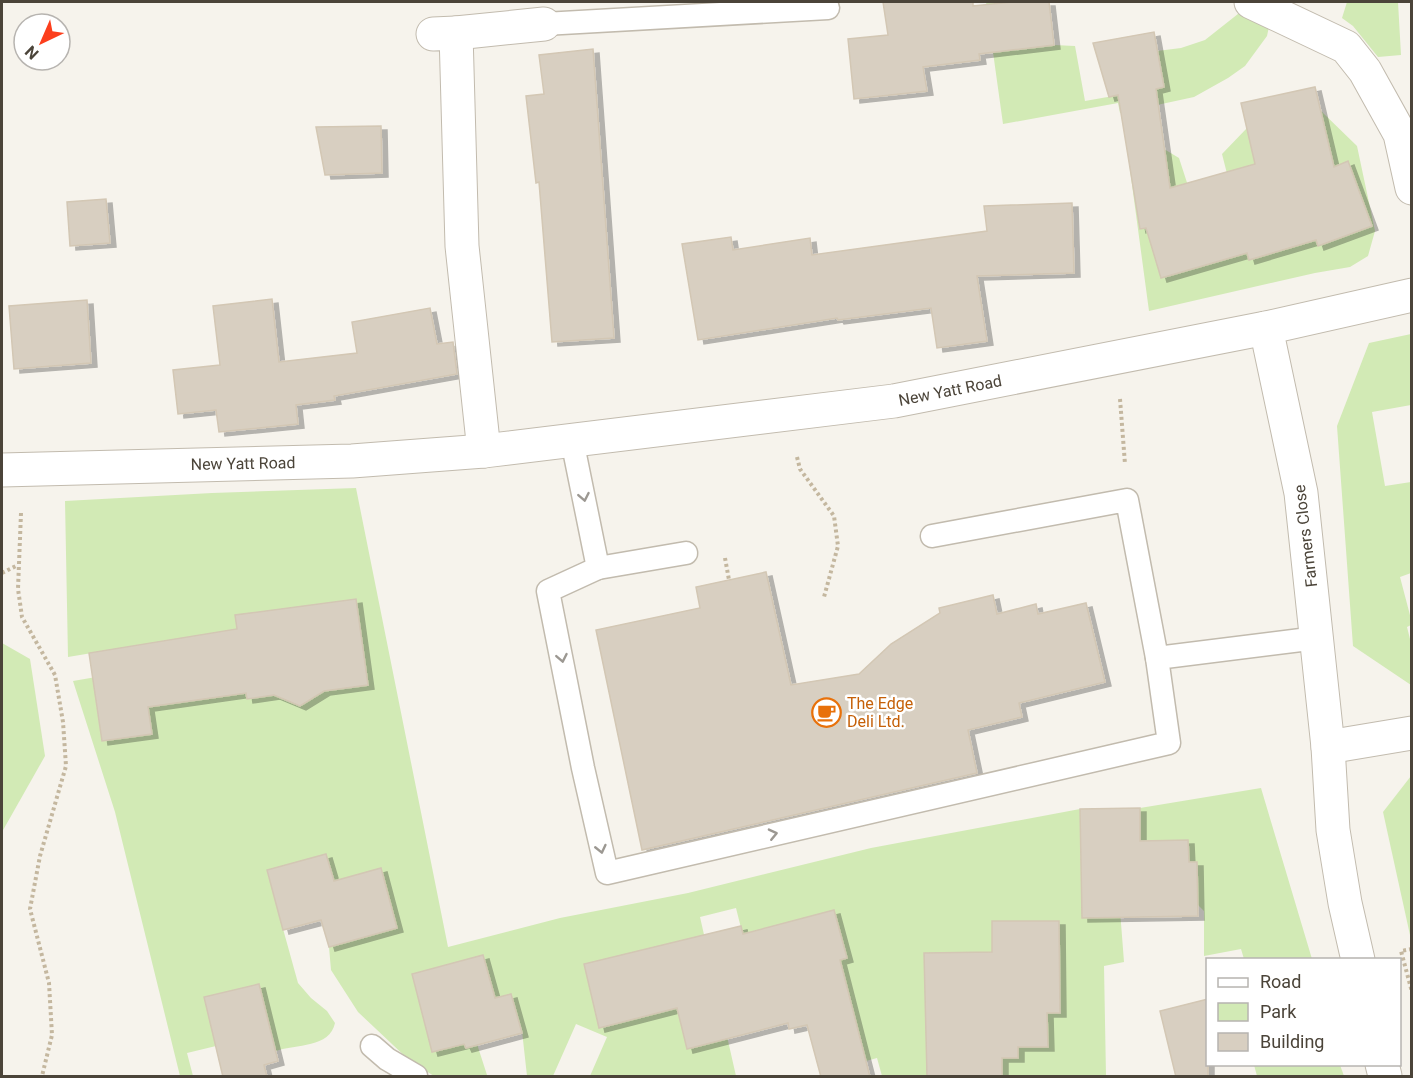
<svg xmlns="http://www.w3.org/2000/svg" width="1413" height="1078" viewBox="0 0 1413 1078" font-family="Roboto,sans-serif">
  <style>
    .green { fill: #d2eab5 }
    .building { fill: #d8cfc1; stroke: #d3c7b4; stroke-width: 1.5; filter: url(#shadow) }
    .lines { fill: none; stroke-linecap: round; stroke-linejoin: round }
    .service-casing { stroke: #c2bbae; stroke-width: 25 }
    .minor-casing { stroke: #c2bbae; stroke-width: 35 }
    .path { stroke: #c4b79f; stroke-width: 4; stroke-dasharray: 3 3; stroke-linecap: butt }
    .service { stroke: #fff; stroke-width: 22 }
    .minor { stroke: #fff; stroke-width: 33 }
    .oneway { stroke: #9c9892 }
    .labels { text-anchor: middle; stroke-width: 5; stroke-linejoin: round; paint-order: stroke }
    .street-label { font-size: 16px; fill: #4b4439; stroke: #fff }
    .food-label { font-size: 16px; fill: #c56008; stroke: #fff; text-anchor: start }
  </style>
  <defs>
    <filter id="shadow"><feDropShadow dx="6" dy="4" stdDeviation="0" flood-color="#0004"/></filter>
  </defs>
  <rect width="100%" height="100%" fill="#f6f3ec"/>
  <!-- green -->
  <g class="green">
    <path d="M986,2H1012H1008L1013,50L1054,45L1075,46L1085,101L1164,87L1157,51L1181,48L1205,40L1243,10L1270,22L1267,36L1245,66L1228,78L1194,97L1120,113L1118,103L1003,124Z"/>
    <path d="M1347,2H1398L1401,55L1378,57L1353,26L1342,18Z"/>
    <path d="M1321,111L1357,146L1375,231L1368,256L1350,267L1315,273L1149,311L1128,155L1164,149L1179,158L1191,195L1141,210L1161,278L1209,264L1241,231L1249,260L1222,154L1247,128Z"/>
    <path d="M1411,334V405L1372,412L1385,486L1411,482V573L1400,577L1411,619V625L1407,627L1411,643V685L1353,646L1337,426L1369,343Z"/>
    <path d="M356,488L448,947L560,918L688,893L871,848L1080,809L1082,910H1120L1124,962L1104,966L1106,1076H1002V1058H1018V1047L1048,1046L1047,1013H1060L1058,921H993L992,952L949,1076H882L877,1058L829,1071L851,1002L840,960L846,957L834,910L789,922L746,948L736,908L700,917L736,1076H590L607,1037L576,1024L553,1076H527L522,1031L511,994L495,998L483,955L412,974L432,1052L464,1044H477L487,1075L484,1076H434L410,1061L358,1012L331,970L329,947L397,928L381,869L334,881L326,854L267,871L298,983L311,998L327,1011L335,1023C330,1048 296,1044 276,1051L259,984L204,997L216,1046L187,1053L193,1076H180L115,812L73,681L102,676L96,702L102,741L151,734L148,707L210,698L200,635L68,657L65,501L212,493Z"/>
    <path d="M2,643L30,659L45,756L2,832Z"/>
    <path d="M1411,776L1412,935H1410L1383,812Z"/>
    <path d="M1261,788L1312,959H1244L1241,949L1204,956V911L1198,905L1197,862H1189L1188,840L1140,841V808Z"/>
    <path d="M1254,1065H1340L1344,1076H1257Z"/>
  </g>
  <!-- building -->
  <g class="building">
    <path d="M883,2H973V6L1012,2H1049L1054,45L979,54L980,60L923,67L927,91L854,99L848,39L888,35Z"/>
    <path d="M1154,32L1164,87L1156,89L1170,188L1255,164L1241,103L1315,87L1334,167L1348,161L1372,226L1318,246L1316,240L1249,260L1247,253L1161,278L1146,228L1140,229L1118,95L1109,97L1093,43Z"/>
    <path d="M593,49L614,338L552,342L539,182L536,183L526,96L544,94L539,55Z"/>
    <path d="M381,126L382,173L325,175L316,127Z"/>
    <path d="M106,199L110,243L70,246L67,202Z"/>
    <path d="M1072,203L1074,273L977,276L987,341L937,348L931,308L838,320L837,318L698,340L682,244L731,237L733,250L810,238L812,255L987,231L984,206Z"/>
    <path d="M272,299L279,362L357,353L352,322L430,308L437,344L453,342L457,374L334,396L335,400L296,405L298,424L219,432L216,410L178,414L173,370L220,365L213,306Z"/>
    <path d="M87,300L91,363L14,369L9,306Z"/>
    <path d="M766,572L791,685L859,674L891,644L940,613L939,608L993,595L997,614L1036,604L1038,614L1086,603L1105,682L1019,703L1022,717L968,730L977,773L642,850L596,630L700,608L696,587Z"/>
    <path d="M356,599L368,685L324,691L300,706L274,695L247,699L246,693L148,707L152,734L102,741L89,653L237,629L235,615Z"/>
    <path d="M1140,808V841L1188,840L1189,862H1197L1198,916L1082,918L1080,809Z"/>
    <path d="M326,854L334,881L381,868L397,928L329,947L321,920L283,930L267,870Z"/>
    <path d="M834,910L847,958L840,960L870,1077H821L807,1025L789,1029L788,1023L687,1049L677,1008L599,1028L584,964L741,926L743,934Z"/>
    <path d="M992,921H1059L1060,1013H1047L1048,1047H1018V1058H1002V1077H927L924,953L992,952Z"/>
    <path d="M483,955L495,998L511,994L522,1033L466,1048L464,1044L432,1052L412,974Z"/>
    <path d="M259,984L278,1061L264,1065L267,1077H223L204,997Z"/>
    <path d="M1208,999V1077H1176L1160,1011Z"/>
  </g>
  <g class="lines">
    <defs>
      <g id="service">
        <path d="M544,24L828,8"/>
        <path d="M572,440L598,568L548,591L583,768L607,873L1169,743L1157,658L1317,638"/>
        <path d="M932,536L1127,500L1157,658"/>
        <path d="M598,568L686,553"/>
        <path d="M372,1046L387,1059L416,1076"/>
      </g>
      <g id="minor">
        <path d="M1251,2L1346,47L1365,71L1400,134L1412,188"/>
        <path d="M456,33L544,24"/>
        <path d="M433,34L456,33L462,246L484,451"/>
        <path d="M1266,328L1301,493L1328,747L1333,830L1345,903L1358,960"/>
        <path d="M2,470L352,461L484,451L894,401L1266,328L1412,295"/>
        <path d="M1328,747L1412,733"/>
        <path d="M1382,1064L1385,1076"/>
      </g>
    </defs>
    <!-- service casing -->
    <use href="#service" class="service-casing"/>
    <!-- minor casing -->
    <use href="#minor" class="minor-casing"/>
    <!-- path -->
    <g class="path">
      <path d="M1120,399L1125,464"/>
      <path d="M797,457L800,469L834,516L838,546L824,597"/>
      <path d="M21,513L18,589L22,617L55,675L63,722L66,766L40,856L30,909L49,983L52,1035L42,1076"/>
      <path d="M725,558L729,580"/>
      <path d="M2,573L18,565"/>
      <path d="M1412,949L1401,951L1412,992"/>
    </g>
    <!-- service -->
    <use href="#service" class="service"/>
    <!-- minor -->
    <use href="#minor" class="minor"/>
  </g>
  <!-- one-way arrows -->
  <defs><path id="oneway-chevron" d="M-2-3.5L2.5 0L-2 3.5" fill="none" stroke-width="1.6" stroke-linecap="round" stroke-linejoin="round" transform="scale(1.5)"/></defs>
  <g class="oneway">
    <use href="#oneway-chevron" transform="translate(584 497) rotate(79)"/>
    <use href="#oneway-chevron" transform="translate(562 658) rotate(79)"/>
    <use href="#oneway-chevron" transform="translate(773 834) rotate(-13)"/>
    <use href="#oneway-chevron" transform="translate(601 849) rotate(77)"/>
  </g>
  <!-- icons -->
  <defs>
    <symbol id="cafe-ring" viewBox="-11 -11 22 22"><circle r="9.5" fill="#fff" stroke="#e8710a" stroke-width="1.5"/><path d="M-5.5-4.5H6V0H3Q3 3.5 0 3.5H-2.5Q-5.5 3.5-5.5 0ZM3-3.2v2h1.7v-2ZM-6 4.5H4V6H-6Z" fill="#e8710a"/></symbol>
  </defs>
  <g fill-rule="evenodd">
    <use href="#cafe-ring" x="810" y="696" width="33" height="33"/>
  </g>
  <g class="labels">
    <!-- street labels -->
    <g class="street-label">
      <text transform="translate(950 390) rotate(-11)" y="6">New Yatt Road</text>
      <text transform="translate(243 463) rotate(-1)" y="6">New Yatt Road</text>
      <text transform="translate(1305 536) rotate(-97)" y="6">Farmers Close</text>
    </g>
    <!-- food labels -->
    <g class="food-label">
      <text x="847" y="709">The Edge<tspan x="847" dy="18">Deli Ltd.</tspan></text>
    </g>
  </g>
  <!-- border -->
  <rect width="1413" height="1078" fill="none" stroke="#4b4439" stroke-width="6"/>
  <!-- legend -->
  <rect x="1206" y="958" width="195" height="108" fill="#ffffff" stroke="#b7b4b0" stroke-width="1.5"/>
  <rect x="1218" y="978" width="30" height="9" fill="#ffffff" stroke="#b7b4b0" stroke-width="1.5"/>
  <text x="1260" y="988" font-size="18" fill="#4b4439">Road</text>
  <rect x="1218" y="1003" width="30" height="18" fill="#d2eab5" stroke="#b7b4b0" stroke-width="1.5"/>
  <text x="1260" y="1018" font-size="18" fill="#4b4439">Park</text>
  <rect x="1218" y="1033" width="30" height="18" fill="#d8cfc1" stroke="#b7b4b0" stroke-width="1.5"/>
  <text x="1260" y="1048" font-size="18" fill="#4b4439">Building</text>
  <!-- north arrow -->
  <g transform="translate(42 42) rotate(224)"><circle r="28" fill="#ffffff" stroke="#b7b4b0" stroke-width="1.5"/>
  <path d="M0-4.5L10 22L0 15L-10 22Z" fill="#fc3f1d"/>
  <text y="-9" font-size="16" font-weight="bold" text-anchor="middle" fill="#4b4439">N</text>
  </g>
</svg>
